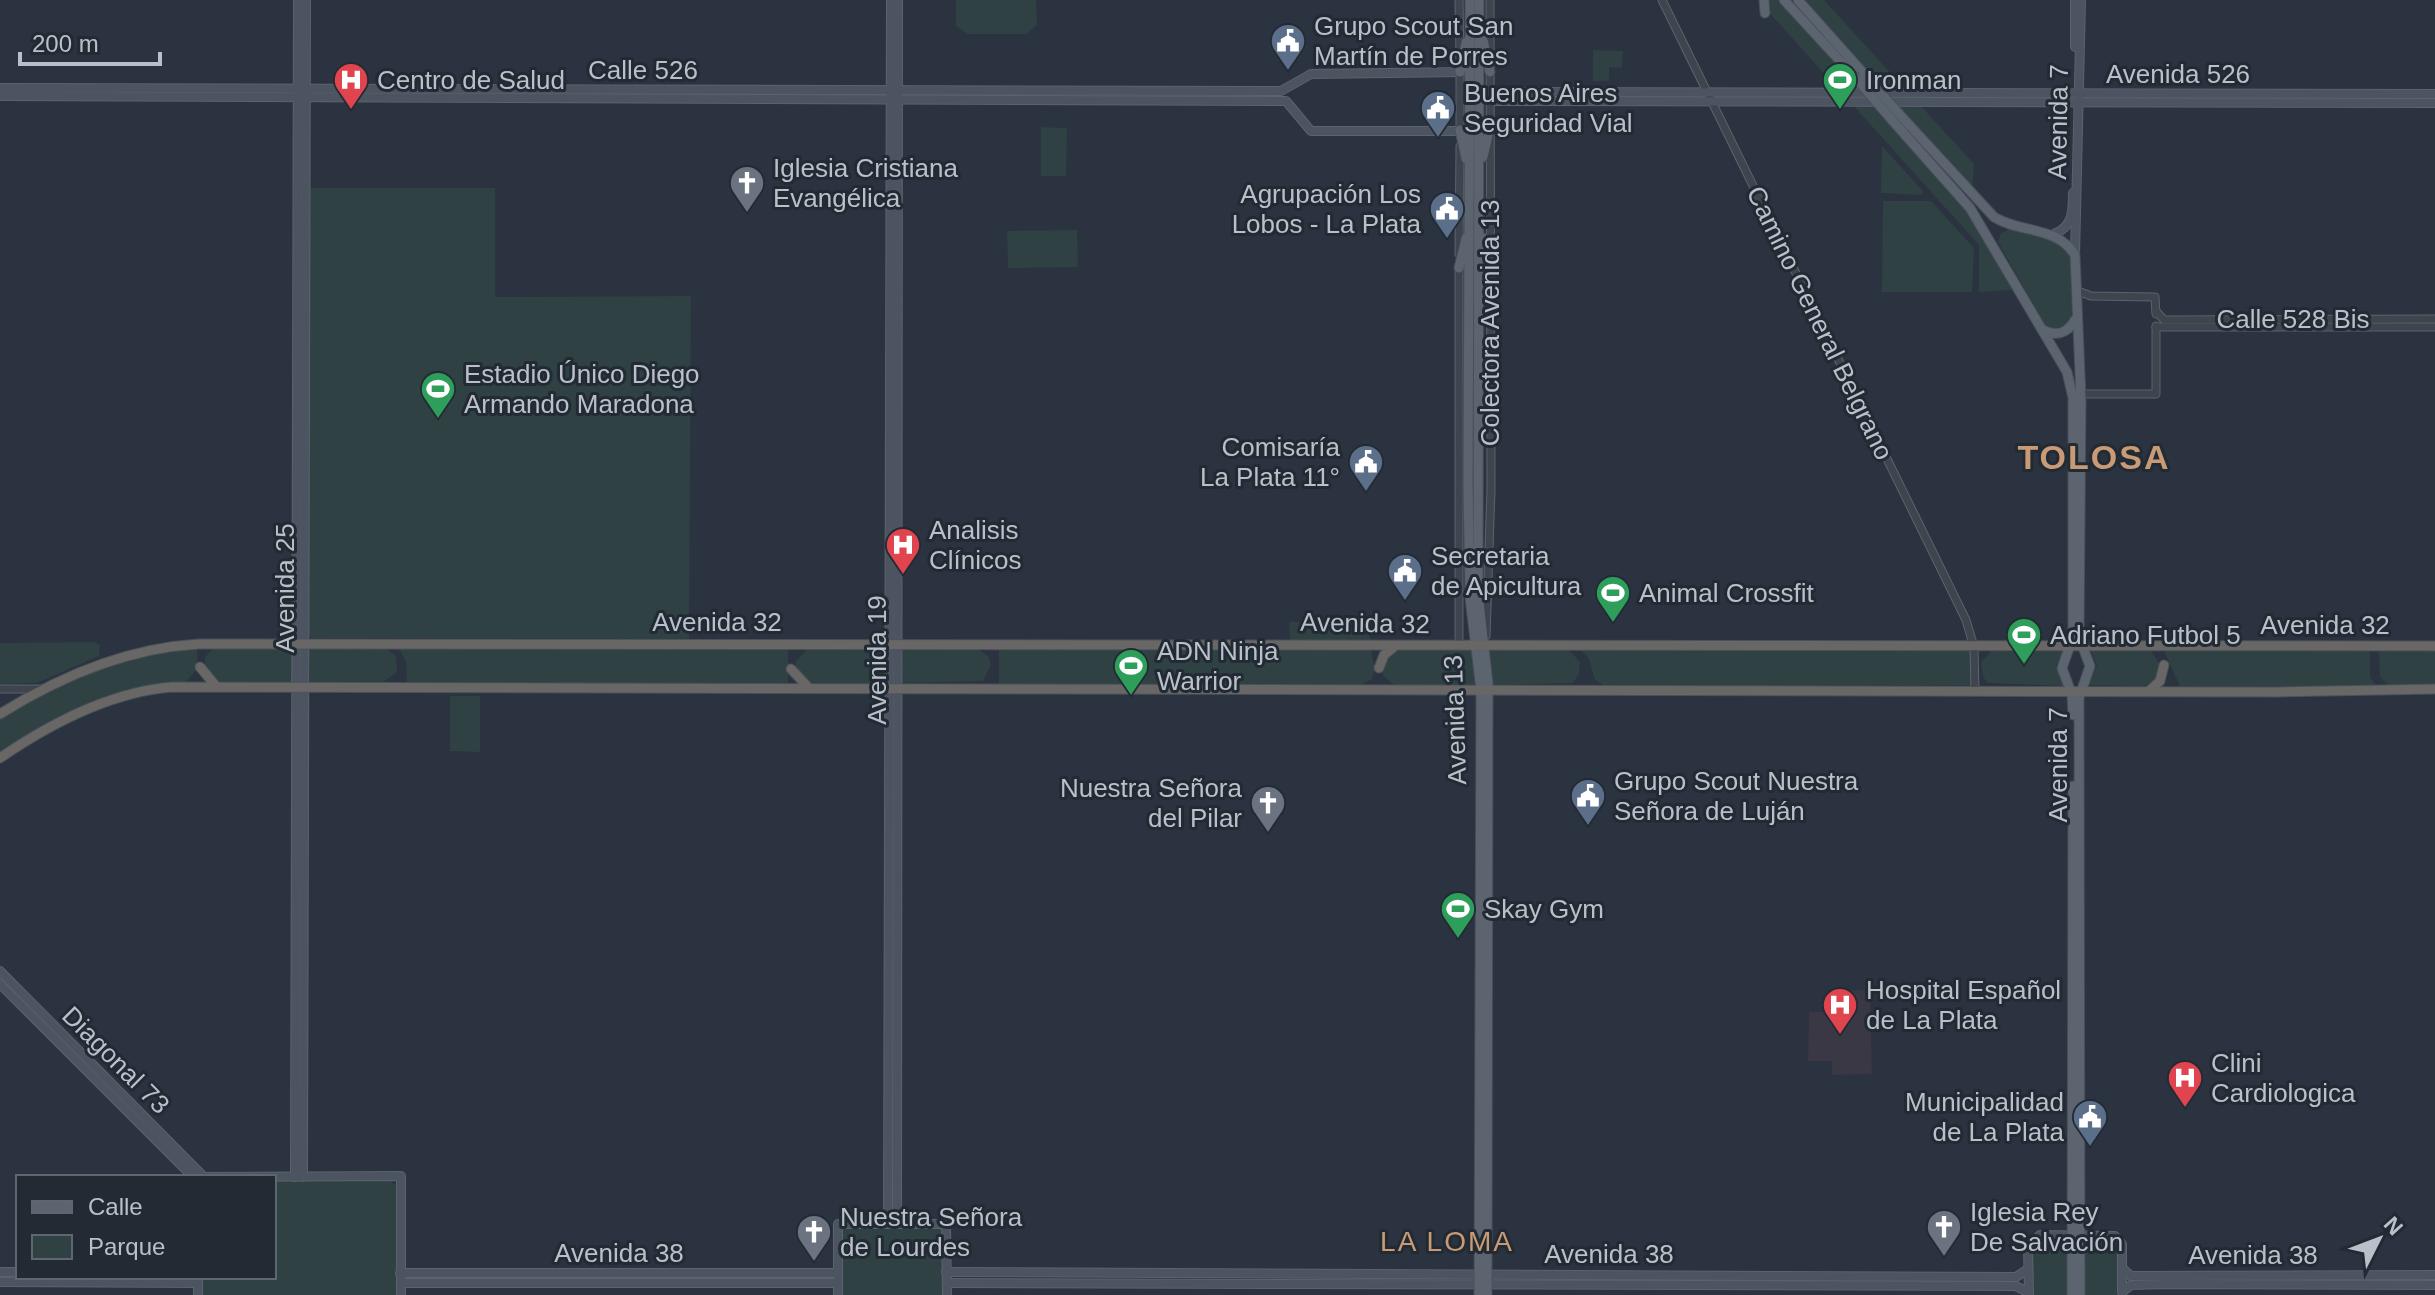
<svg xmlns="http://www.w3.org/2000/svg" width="2435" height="1295" viewBox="0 0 2435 1295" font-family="Arial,sans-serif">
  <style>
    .medical { fill: #393844 }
    .green { fill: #2f4142 }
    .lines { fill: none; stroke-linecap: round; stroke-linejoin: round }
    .tertiary-casing { stroke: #5b636c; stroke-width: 9 }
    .secondary-casing { stroke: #5b636c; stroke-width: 10 }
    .primary-casing { stroke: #474e58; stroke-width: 11 }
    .trunk-casing { stroke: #485059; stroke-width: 11 }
    .tertiary { stroke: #3e454f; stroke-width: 7 }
    .secondary { stroke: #4c5461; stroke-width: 8 }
    .primary { stroke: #5c646f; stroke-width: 9 }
    .trunk { stroke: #686766; stroke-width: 9 }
    .primary-bridge-casing { stroke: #474e58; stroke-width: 11; stroke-linecap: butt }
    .primary-bridge { stroke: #5c646f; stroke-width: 9 }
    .labels { text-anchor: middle; stroke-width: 6; stroke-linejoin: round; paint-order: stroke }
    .poi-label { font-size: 26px; fill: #bac0c9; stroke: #222a34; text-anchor: start }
    .street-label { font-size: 26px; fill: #bac0c9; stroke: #222a34 }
    .neighbourhood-label { font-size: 28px; letter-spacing: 2px; fill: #c99a76; stroke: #222a34 }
    .district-label { font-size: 34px; font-weight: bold; letter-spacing: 2px; fill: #c99a76; stroke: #222a34 }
  </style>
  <rect width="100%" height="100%" fill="#2a333f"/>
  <!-- medical -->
  <path class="medical" d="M1870,990L1872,1074L1832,1075V1061H1808L1809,1012H1829V991Z"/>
  <!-- green -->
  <g class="green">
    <path d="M956,0H1036L1037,24L1027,34H968L956,26Z"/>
    <path d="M1763,0H1779L1862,91H1840L1763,6Z"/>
    <path d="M1803,0H1824L1907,91H1884Z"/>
    <path d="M1593,50L1623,51L1622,68L1609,67V81H1593Z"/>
    <path d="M1851,103H1872L1963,203L2013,284L2012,290L1979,292V245Z"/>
    <path d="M1895,104H1919L1974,164L1972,189Z"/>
    <path d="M1041,127L1067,128L1066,176H1041Z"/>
    <path d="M1882,146L1923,191L1921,195L1881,193Z"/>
    <path d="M309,188H495V297L691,296L689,639L312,638L309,635Z"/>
    <path d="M1883,201H1931L1974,248L1972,292H1882Z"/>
    <path d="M2010,229L2055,238L2072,254V320L2065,329H2047L1998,242L2001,233Z"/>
    <path d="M1077,230L1078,267L1008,268L1007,231Z"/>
    <path d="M1369,621L1370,642H1290L1289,622Z"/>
    <path d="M94,642L100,645L99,656L37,683L0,684V643Z"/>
    <path d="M197,646V669L186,682C114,684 59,720 0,755V717L72,679L140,656Z"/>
    <path d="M295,646L294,683H221L213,680L205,668V657L215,647Z"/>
    <path d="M309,646H383L396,656L397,672L382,683H310Z"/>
    <path d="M788,647V683H407L406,662L399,648Z"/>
    <path d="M809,647L886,648V684L808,683L796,671V661Z"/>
    <path d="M975,647L989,657L991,665L983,681L901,683V648Z"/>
    <path d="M1370,647L1375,668L1372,679L1362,684H999V648Z"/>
    <path d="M1471,648L1477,685L1396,686L1383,676L1381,663L1395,649Z"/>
    <path d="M1568,649L1580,662L1579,674L1573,683L1491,685L1490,650Z"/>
    <path d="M1580,649H1972L1973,685H1603L1595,680L1589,659Z"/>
    <path d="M1994,649H2065L2056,666L2064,686L1988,683L1983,677L1981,662Z"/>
    <path d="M2090,649L2151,651L2159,663L2156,679L2145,686L2088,685L2097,665Z"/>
    <path d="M2163,649L2370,650V677L2377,687L2180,686Z"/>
    <path d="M2435,650V684H2387L2380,677L2379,651Z"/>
    <path d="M450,696H480V752L450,751Z"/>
    <path d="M388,1179L398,1187V1295H201V1277H274V1180Z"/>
    <path d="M845,1226L940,1228L943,1231L944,1295H841L842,1229Z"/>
    <path d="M2064,1236L2069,1241V1295H2031V1246L2034,1240Z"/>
    <path d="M2087,1236H2111L2121,1245V1295H2082L2083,1240Z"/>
  </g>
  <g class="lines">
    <defs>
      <g id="tertiary">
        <path d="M1459,0L1460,58"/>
        <path d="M1662,0L1966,620L1974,647L1975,691"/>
        <path d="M1460,70V134"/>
        <path d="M1459,254L1460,146"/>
        <path d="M2075,290L2091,296L2155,297L2156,314"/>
        <path d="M2156,311L2164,320L2435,319"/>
        <path d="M2156,327H2435"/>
        <path d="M2080,394H2156V326"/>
        <path d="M1486,636L1491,490L1490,0"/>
        <path d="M1459,646V266"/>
        <path d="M0,689H40"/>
      </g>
      <g id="secondary">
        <path d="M2075,47V0"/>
        <path d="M0,88L1281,91L1311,74L1465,72"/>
        <path d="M1490,92L2435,94"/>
        <path d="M0,96L1286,101L1311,131H1476"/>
        <path d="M1490,101L2435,103"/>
        <path d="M2054,234C2073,227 2073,211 2073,193"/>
        <path d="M2075,255L2081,0"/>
        <path d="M0,971L203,1176"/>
        <path d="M0,984L193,1177"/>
        <path d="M198,1177L401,1176V1295"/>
        <path d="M295,1177L298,0"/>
        <path d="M303,1177L306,0"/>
        <path d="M888,1224L891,0"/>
        <path d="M897,1224L898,0"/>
        <path d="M2122,1268L2131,1276L2435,1275"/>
        <path d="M0,1272H18"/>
        <path d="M946,1272L2016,1277L2028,1269"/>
        <path d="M400,1273H838"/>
        <path d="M198,1277V1295"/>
        <path d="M0,1282L198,1283"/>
        <path d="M401,1283H838"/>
        <path d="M947,1283L2016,1286L2029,1293"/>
        <path d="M2122,1292L2131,1285L2168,1284L2435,1285"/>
        <path d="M2029,1294L2028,1246L2040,1235L2115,1236L2122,1244V1291"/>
        <path d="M838,1295V1224H946L947,1295"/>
      </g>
      <g id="primary">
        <path d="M1470,0L1468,485L1470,598L1481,690L1479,1295"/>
        <path d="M1479,0L1478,593L1488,683L1487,1295"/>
        <path d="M1764,0L1765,13"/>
        <path d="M1784,0L1853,75"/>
        <path d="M1798,0L1864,74"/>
        <path d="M1483,40L1490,72"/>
        <path d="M1460,72L1466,42"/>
        <path d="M1900,115L1994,217C2021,234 2056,225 2075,255L2081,398L2079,637L2090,666L2079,698L2080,1295"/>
        <path d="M1892,120L1970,208L2067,372L2073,398V637L2062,668L2072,695L2073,715"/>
        <path d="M1460,130L1466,159"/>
        <path d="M1483,157L1489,131"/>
        <path d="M1483,238L1490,266"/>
        <path d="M1459,268L1466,238"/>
        <path d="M2043,330C2056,337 2068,333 2075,320"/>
        <path d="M2072,1295L2073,786"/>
      </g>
      <g id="trunk">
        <path d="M200,667L215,685"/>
        <path d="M1379,668L1384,655L1395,646"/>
        <path d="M791,669L807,686"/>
        <path d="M2149,691L2160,681L2164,665"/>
        <path d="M0,714C59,677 128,648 199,644L2435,646"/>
        <path d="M0,758C51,723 110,692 172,687L2276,692L2435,689"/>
      </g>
    </defs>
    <!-- tertiary casing -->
    <use href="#tertiary" class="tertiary-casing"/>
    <!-- secondary casing -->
    <use href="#secondary" class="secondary-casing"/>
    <!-- primary casing -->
    <use href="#primary" class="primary-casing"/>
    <!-- trunk casing -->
    <use href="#trunk" class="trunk-casing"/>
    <!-- tertiary -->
    <use href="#tertiary" class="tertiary"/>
    <!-- secondary -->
    <use href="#secondary" class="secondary"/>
    <!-- primary -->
    <use href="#primary" class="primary"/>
    <!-- trunk -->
    <use href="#trunk" class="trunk"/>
    <defs>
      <g id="primary-bridge">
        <path d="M1864,74L1900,115"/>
        <path d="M1853,75L1892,120"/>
      </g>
    </defs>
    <!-- primary-bridge casing -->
    <use href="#primary-bridge" class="primary-bridge-casing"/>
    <!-- primary-bridge -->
    <use href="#primary-bridge" class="primary-bridge"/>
  </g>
  <!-- icons -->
  <defs>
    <symbol id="civic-pin" viewBox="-11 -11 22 30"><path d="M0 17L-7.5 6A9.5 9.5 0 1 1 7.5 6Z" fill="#5c6f8a" stroke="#222a34"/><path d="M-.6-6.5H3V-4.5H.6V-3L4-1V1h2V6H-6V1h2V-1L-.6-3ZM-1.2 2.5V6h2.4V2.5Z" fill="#fff"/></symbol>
    <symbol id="hospital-pin" viewBox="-11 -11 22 30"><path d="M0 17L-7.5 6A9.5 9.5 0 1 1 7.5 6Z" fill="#e0444e" stroke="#222a34"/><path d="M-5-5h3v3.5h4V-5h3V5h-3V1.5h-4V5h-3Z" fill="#fff"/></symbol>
    <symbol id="stadium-pin" viewBox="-11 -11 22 30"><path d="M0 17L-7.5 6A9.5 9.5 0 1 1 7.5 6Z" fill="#2e9e5b" stroke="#222a34"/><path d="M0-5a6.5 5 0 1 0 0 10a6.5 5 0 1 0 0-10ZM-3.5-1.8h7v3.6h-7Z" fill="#fff"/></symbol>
    <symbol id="church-pin" viewBox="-11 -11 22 30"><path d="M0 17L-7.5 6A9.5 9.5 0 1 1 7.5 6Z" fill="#6b7280" stroke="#222a34"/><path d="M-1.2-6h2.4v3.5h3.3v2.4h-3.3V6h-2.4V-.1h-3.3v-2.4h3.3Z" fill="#fff"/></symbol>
  </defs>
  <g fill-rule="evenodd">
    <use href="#civic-pin" x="1268" y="21" width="40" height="54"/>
    <use href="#hospital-pin" x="331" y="60" width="40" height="54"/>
    <use href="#stadium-pin" x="1820" y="60" width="40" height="54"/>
    <use href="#civic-pin" x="1418" y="88" width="40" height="54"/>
    <use href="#church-pin" x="727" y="163" width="40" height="54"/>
    <use href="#civic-pin" x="1427" y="189" width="40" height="54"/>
    <use href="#stadium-pin" x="418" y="369" width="40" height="54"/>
    <use href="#civic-pin" x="1346" y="442" width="40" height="54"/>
    <use href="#hospital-pin" x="883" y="525" width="40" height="54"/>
    <use href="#civic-pin" x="1385" y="551" width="40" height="54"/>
    <use href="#stadium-pin" x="1593" y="573" width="40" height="54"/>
    <use href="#stadium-pin" x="2004" y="615" width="40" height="54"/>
    <use href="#stadium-pin" x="1111" y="646" width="40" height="54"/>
    <use href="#civic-pin" x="1568" y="776" width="40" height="54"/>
    <use href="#church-pin" x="1248" y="783" width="40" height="54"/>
    <use href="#stadium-pin" x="1438" y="889" width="40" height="54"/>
    <use href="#hospital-pin" x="1820" y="985" width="40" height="54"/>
    <use href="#hospital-pin" x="2165" y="1058" width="40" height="54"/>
    <use href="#civic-pin" x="2070" y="1097" width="40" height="54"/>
    <use href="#church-pin" x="1924" y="1207" width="40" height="54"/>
    <use href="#church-pin" x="794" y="1212" width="40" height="54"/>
  </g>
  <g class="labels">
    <!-- poi labels -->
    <g class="poi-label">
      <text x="1314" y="35">Grupo Scout San<tspan x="1314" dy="30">Martín de Porres</tspan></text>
      <text x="377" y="89">Centro de Salud</text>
      <text x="1866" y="89">Ironman</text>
      <text x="1464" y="102">Buenos Aires<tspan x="1464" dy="30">Seguridad Vial</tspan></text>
      <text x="773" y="177">Iglesia Cristiana<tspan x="773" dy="30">Evangélica</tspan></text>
      <text x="1421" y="203" text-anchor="end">Agrupación Los<tspan x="1421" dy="30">Lobos - La Plata</tspan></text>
      <text x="464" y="383">Estadio Único Diego<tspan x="464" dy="30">Armando Maradona</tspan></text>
      <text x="1340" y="456" text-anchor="end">Comisaría<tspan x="1340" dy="30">La Plata 11°</tspan></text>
      <text x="929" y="539">Analisis<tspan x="929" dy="30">Clínicos</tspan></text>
      <text x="1431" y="565">Secretaria<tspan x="1431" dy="30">de Apicultura</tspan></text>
      <text x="1639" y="602">Animal Crossfit</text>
      <text x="2050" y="644">Adriano Futbol 5</text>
      <text x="1157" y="660">ADN Ninja<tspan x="1157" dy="30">Warrior</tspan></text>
      <text x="1614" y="790">Grupo Scout Nuestra<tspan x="1614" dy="30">Señora de Luján</tspan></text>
      <text x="1242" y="797" text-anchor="end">Nuestra Señora<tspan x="1242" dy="30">del Pilar</tspan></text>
      <text x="1484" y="918">Skay Gym</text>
      <text x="1866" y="999">Hospital Español<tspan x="1866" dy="30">de La Plata</tspan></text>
      <text x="2211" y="1072">Clini<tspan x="2211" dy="30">Cardiologica</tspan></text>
      <text x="2064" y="1111" text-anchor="end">Municipalidad<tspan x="2064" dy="30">de La Plata</tspan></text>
      <text x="1970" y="1221">Iglesia Rey<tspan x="1970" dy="30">De Salvación</tspan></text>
      <text x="840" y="1226">Nuestra Señora<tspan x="840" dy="30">de Lourdes</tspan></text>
    </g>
    <!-- street labels -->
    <g class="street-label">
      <text x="643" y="79">Calle 526</text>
      <text x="2178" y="83">Avenida 526</text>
      <text transform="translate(2058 122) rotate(-89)" y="9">Avenida 7</text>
      <text x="2293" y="328">Calle 528 Bis</text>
      <text transform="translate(1490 323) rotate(-90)" y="9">Colectora Avenida 13</text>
      <text transform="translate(1820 323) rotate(64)" y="9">Camino General Belgrano</text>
      <text transform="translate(285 588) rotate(-90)" y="9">Avenida 25</text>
      <text x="717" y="631">Avenida 32</text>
      <text transform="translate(1365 623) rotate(1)" y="9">Avenida 32</text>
      <text x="2325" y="634">Avenida 32</text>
      <text transform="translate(877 660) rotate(-90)" y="9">Avenida 19</text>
      <text transform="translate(1455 720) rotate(-92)" y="9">Avenida 13</text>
      <text transform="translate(2058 765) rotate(-90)" y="9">Avenida 7</text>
      <text transform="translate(116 1060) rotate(45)" y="9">Diagonal 73</text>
      <text x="619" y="1262">Avenida 38</text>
      <text x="1609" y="1263">Avenida 38</text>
      <text x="2253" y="1264">Avenida 38</text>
    </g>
    <!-- neighbourhood labels -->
    <g class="neighbourhood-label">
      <text x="1447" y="1251">LA LOMA</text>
    </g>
    <!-- district labels -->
    <g class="district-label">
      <text x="2094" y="469">TOLOSA</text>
    </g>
  </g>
  <!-- legend -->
  <rect x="16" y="1175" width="260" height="104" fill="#222a34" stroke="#5f6670" stroke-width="2"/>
  <rect x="32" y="1201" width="40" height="12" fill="#5c646f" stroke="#5f6670" stroke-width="2"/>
  <text x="88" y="1215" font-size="24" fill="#bac0c9">Calle</text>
  <rect x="32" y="1235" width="40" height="24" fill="#2f4142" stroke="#5f6670" stroke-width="2"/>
  <text x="88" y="1255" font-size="24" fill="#bac0c9">Parque</text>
  <!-- north arrow -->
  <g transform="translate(2379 1239) rotate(48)" stroke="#222a34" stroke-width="6" paint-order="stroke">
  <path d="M0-6L14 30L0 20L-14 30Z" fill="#bac0c9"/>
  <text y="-12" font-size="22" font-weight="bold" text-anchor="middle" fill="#bac0c9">N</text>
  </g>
  <!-- scale -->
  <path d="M20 52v12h140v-12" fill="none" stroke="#bac0c9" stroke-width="4"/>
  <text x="32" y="52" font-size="24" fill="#bac0c9" stroke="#222a34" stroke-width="6" paint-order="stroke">200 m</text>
</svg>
